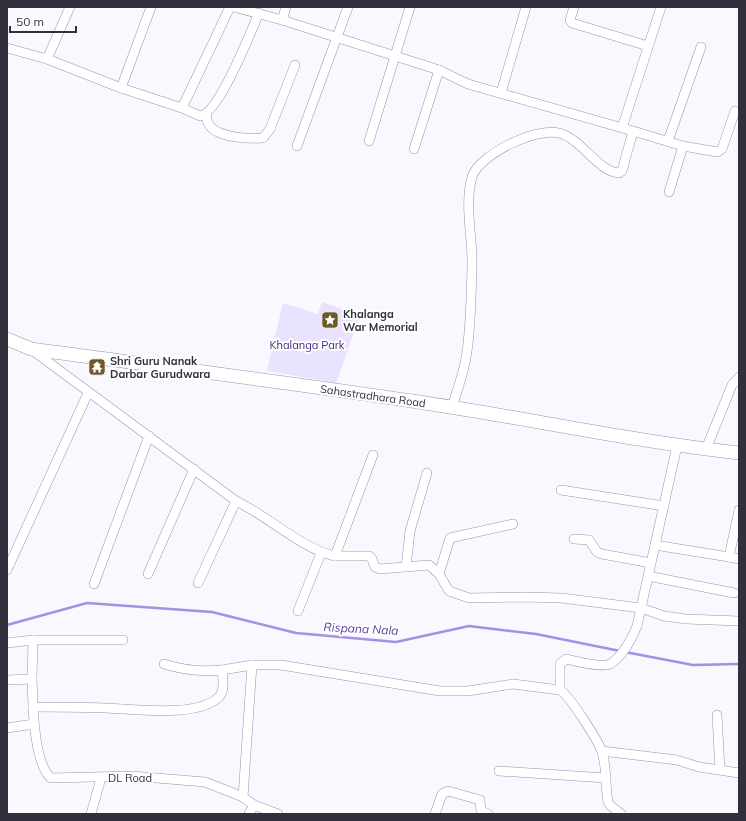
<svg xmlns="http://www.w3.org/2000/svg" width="746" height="821" viewBox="0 0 746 821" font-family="Mulish,sans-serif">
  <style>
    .green { fill: #e8e2fe }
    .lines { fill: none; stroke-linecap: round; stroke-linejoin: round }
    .stream { stroke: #a491e2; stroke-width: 2.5 }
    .minor-casing { stroke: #9993b1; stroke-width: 10 }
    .secondary-casing { stroke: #9993b1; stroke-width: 14 }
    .minor { stroke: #fff; stroke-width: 9 }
    .secondary { stroke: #fff; stroke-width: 13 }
    .labels { text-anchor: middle; stroke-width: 4; stroke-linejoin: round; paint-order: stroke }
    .poi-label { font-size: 11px; font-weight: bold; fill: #33303d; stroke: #fff; text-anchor: start }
    .park-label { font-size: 11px; fill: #472583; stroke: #fff }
    .street-label { font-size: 11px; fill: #33303d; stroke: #fff }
    .water-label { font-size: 12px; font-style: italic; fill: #5c3e9d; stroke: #fff }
  </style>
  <rect width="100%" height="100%" fill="#f9f8ff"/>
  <!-- green -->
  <path class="green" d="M322,302L360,315L336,383L267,371L283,303L318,314Z"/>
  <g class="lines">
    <!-- stream -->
    <g class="stream">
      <path d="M7,625L87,603L212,612L296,633L396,642L469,626L536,634L620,651"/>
      <path d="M625,652L693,665L739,664"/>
    </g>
    <defs>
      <g id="minor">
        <path d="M70,7L47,59L121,88"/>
        <path d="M151,7L121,88L182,108"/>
        <path d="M230,7L182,108L200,116C219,114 251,31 259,13"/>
        <path d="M234,7L282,20L439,70L468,84L633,131L622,171L619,173C597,171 582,139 559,133C537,127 479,154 472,177C464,206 473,238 472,267C471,297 471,329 466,358C463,375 457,391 452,407"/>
        <path d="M574,7L570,20L572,23L648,46"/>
        <path d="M282,20L286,7"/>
        <path d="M7,48L47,59"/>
        <path d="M501,93L526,7"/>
        <path d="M206,114C207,118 207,123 210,126C219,138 250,139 263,138L270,129L295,65"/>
        <path d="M622,128L661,7"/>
        <path d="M633,131L683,146L717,152L722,149L735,111"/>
        <path d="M369,141L410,7"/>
        <path d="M668,141L701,47"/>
        <path d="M297,146L348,7"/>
        <path d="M414,149L439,70"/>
        <path d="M669,192L683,146"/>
        <path d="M32,350L236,501C268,516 302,549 335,556L373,455"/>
        <path d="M706,449L732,385L739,377"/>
        <path d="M561,490L664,506"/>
        <path d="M574,539L589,540L597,552L602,554L651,563"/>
        <path d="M655,545L729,557L739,510"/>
        <path d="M335,556H369L372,559L375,567L380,569L429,565L439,574L449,591L469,598L526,597L561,598L641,608L664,616L686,619L739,621"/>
        <path d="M729,557L739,559"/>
        <path d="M406,567L410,531L427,473"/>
        <path d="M7,570L88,393"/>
        <path d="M148,574L194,469"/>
        <path d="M439,574L450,538L513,524"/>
        <path d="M648,576L734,593"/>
        <path d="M198,583L236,501"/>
        <path d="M94,584L149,436"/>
        <path d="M298,611L321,553"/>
        <path d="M33,640H123"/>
        <path d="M7,643L33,640L32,679"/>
        <path d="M164,664C183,670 203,672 222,670"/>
        <path d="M7,680L32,679L33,707C57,707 82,707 106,708C135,709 197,718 219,697C225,691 223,678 222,670L252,665H281L440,691H468L513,684L560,690C569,695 598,740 602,752C607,767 605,785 608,802L611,806L621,814"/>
        <path d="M560,690V664L566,659C575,661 602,668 610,664C622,657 632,639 637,626L677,446"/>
        <path d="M33,707C34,724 37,767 51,778L132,776L205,782L243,797L254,805L278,814"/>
        <path d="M717,715L720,770"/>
        <path d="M7,728L34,724"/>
        <path d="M602,751L677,760L699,767L739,773"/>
        <path d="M499,771L606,778"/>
        <path d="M243,797L252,665"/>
        <path d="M91,814L101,778"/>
        <path d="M249,814L254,805"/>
        <path d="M435,814L442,794L448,791L480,800L481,811L488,814"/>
      </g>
      <path id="secondary" d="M7,339L31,349C158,366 285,382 412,401C521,417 629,441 739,453"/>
    </defs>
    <!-- minor casing -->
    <use href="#minor" class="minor-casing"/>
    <!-- secondary casing -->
    <use href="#secondary" class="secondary-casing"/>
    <!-- minor -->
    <use href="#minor" class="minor"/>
    <!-- secondary -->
    <use href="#secondary" class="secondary"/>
  </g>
  <!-- icons -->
  <defs>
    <symbol id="sight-square" viewBox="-11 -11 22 22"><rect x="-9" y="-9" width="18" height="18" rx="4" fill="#705929" stroke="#fff"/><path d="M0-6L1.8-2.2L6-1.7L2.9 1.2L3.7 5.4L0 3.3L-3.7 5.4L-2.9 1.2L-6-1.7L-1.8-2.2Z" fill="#fff"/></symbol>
    <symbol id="temple-square" viewBox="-11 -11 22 22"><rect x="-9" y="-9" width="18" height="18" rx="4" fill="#705929" stroke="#fff"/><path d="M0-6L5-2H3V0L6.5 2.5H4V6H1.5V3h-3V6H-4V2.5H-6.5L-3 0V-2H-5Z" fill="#fff"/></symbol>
  </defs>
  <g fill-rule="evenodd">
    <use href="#sight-square" x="320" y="310" width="20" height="20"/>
    <use href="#temple-square" x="87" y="357" width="20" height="20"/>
  </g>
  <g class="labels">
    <!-- poi labels -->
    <g class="poi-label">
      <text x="343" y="318">Khalanga<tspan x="343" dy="13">War Memorial</tspan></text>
      <text x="110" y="365">Shri Guru Nanak<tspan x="110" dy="13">Darbar Gurudwara</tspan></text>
    </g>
    <!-- park labels -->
    <g class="park-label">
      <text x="307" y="349">Khalanga Park</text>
    </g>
    <!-- street labels -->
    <g class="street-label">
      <text transform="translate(373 396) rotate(8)" y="4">Sahastradhara Road</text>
      <text x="130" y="782">DL Road</text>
    </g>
    <!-- water labels -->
    <g class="water-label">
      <text transform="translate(361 629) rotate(3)" y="4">Rispana Nala</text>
    </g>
  </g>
  <!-- border -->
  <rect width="746" height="821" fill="none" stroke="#33303d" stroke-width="16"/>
  <!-- scale -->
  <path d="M10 26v6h66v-6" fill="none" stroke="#33303d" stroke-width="2"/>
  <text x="16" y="26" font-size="12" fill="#33303d" stroke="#ffffff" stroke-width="3" paint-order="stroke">50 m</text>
</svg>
